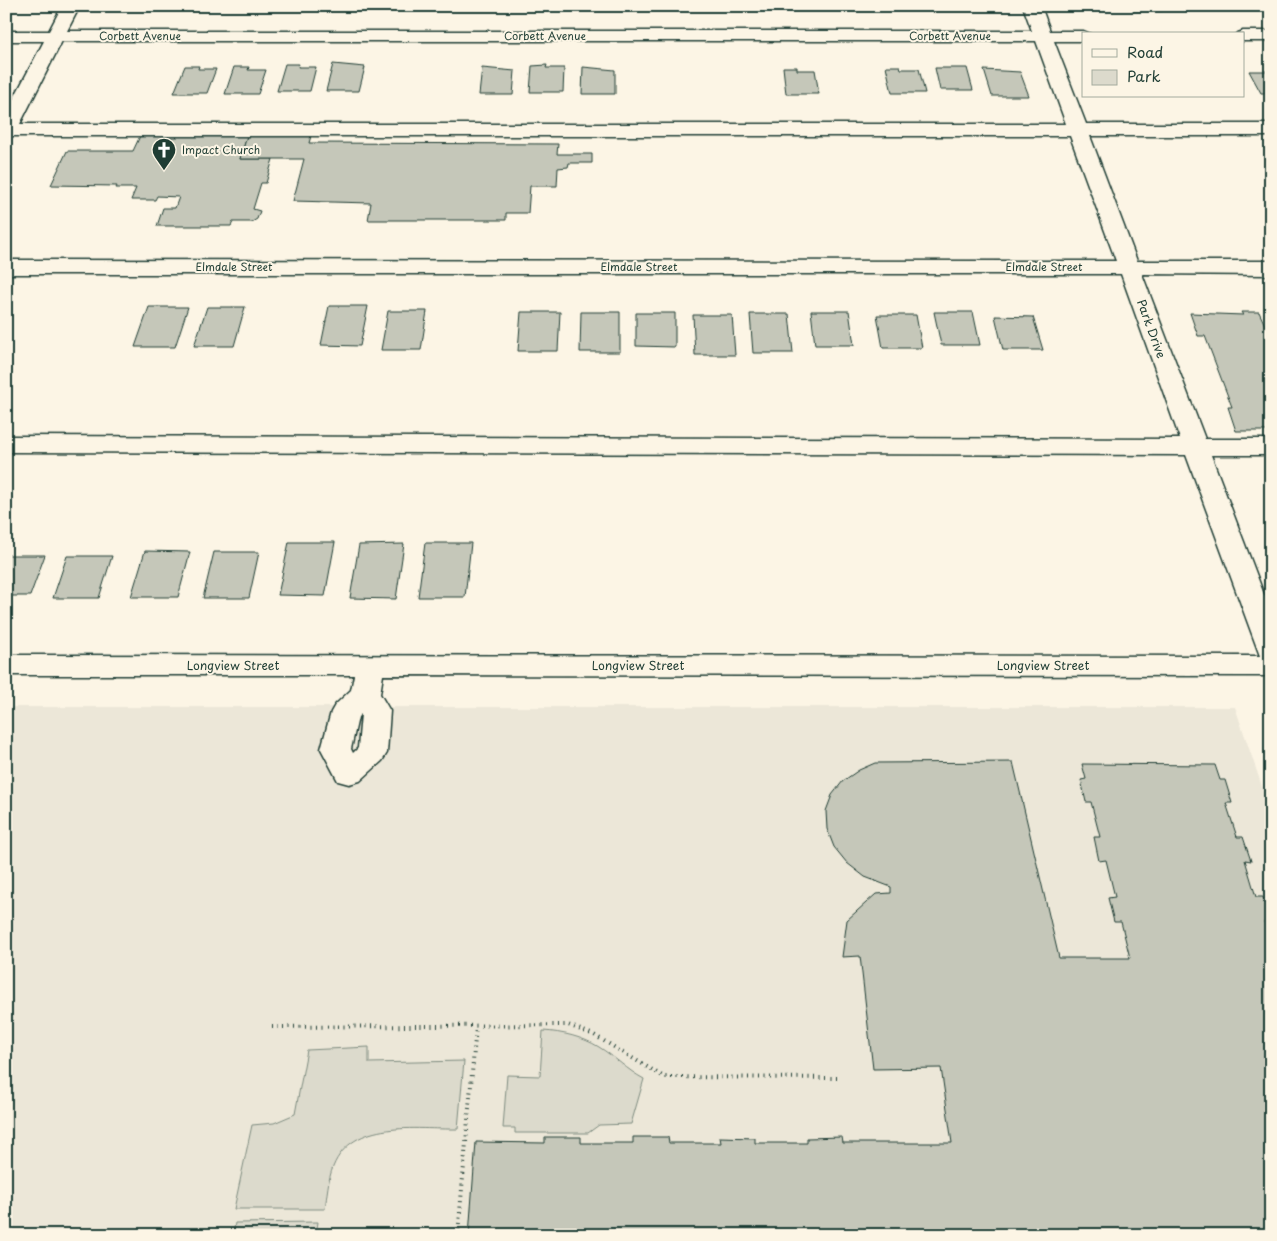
<svg xmlns="http://www.w3.org/2000/svg" width="1277" height="1241" viewBox="0 0 1277 1241" font-family="'Playpen Sans',sans-serif">
  <style>
    .built { fill: #ece7d8 }
    .green { fill: #dcdacc; stroke: #7e8c80 }
    .building { fill: #c5c7b9; stroke: #1f3d34 }
    .lines { fill: none; stroke-linecap: round; stroke-linejoin: round }
    .minor-casing { stroke: #1f3d34; stroke-width: 3 }
    .path { stroke: #1f3d34; stroke-width: 4; stroke-dasharray: 1 4.5; stroke-linecap: butt }
    .minor { fill: #fcf5e5; fill-rule: evenodd }
    .labels { text-anchor: middle; stroke-width: 4; stroke-linejoin: round; paint-order: stroke }
    .far-street-label { font-size: 11px; fill: #1f3d34; stroke: #fcf5e5 }
    .far-poi-label { font-size: 11px; fill: #1f3d34; stroke: #fcf5e5; text-anchor: start }
    .street-label { font-size: 12px; fill: #1f3d34; stroke: #fcf5e5 }
  </style>
  <rect width="100%" height="100%" fill="#fcf5e5"/>
  <filter id="ink" filterUnits="userSpaceOnUse"><feTurbulence type="fractalNoise" baseFrequency=".02" numOctaves="2"/><feDisplacementMap in="SourceGraphic" scale="10" xChannelSelector="R" yChannelSelector="G"/><feConvolveMatrix kernelMatrix="1 2 1 2 8 2 1 2 1" color-interpolation-filters="sRGB"/></filter>
  <g filter="url(#ink)">
    <!-- built -->
    <path class="built" d="M6,707H1235L1271,813V1235H6Z"/>
    <!-- green -->
    <g class="green">
      <path d="M543,1031C562,1032 583,1037 599,1047C615,1057 627,1070 644,1079L631,1124L599,1125L588,1133H515V1128H503L507,1075L540,1076Z"/>
      <path d="M369,1047V1063L464,1061L458,1129C415,1130 353,1118 333,1167C328,1179 327,1196 325,1209H234L252,1125L274,1123L295,1114L307,1050Z"/>
      <path d="M318,1222L316,1235H233L235,1223Z"/>
    </g>
    <!-- building -->
    <g class="building">
      <path d="M1131,6H1161L1163,11H1133Z"/>
      <path d="M1175,6H1205L1207,9L1176,8Z"/>
      <path d="M285,64H299L298,67H316L310,91H277Z"/>
      <path d="M333,64L365,67L359,91H326Z"/>
      <path d="M547,65L546,68H564L563,92H530L532,66Z"/>
      <path d="M185,66H199L198,69H216L207,93H174Z"/>
      <path d="M886,66H900L901,69H919L925,93H892Z"/>
      <path d="M234,67H249L248,70H266L258,94H225Z"/>
      <path d="M583,67L615,70V94H582Z"/>
      <path d="M783,67H797V70H815L819,94H786Z"/>
      <path d="M482,68L515,71L513,95H479Z"/>
      <path d="M935,68H967L973,90H940Z"/>
      <path d="M984,70L1020,72L1029,96H992Z"/>
      <path d="M1249,71H1271V93H1261Z"/>
      <path d="M140,136H247L240,159H273L266,183H261L253,209L260,211L257,219L252,222H233L231,226H157L163,208H175L179,197L157,196L155,200H131L136,188H116L117,186L51,185L67,151H133Z"/>
      <path d="M247,136H311L309,143L558,144L557,154H592V163H569L568,167L558,168L557,186H530L528,213H506V220H368L371,203L293,201L304,159H240Z"/>
      <path d="M329,306H368L360,346L321,345Z"/>
      <path d="M149,307H188L175,347H135Z"/>
      <path d="M207,307H245L234,346H194Z"/>
      <path d="M388,311H427L421,350H381Z"/>
      <path d="M811,311H849L854,345H815Z"/>
      <path d="M521,312H560L558,351H518Z"/>
      <path d="M581,312H620V352H580Z"/>
      <path d="M934,312H973L980,345H941Z"/>
      <path d="M1241,312H1259L1270,336H1266L1271,346V431H1236L1228,407H1232L1205,336H1198L1190,313L1243,315Z"/>
      <path d="M636,313H675V347L636,346Z"/>
      <path d="M750,314H789L793,353H753Z"/>
      <path d="M693,315H732L735,355H695Z"/>
      <path d="M877,315H916L922,348H883Z"/>
      <path d="M995,316L1033,317L1043,350H1003Z"/>
      <path d="M289,542H335L325,596L278,595Z"/>
      <path d="M425,543H471L465,597H418Z"/>
      <path d="M404,544L396,599L350,598L359,545Z"/>
      <path d="M145,551L190,552L178,597H131Z"/>
      <path d="M214,552H259L249,598H203Z"/>
      <path d="M6,555H45L30,596H6Z"/>
      <path d="M67,556H112L99,598H53Z"/>
      <path d="M1013,762L1059,958H1130L1121,922H1114L1108,898L1115,897L1106,860L1099,861L1094,837H1100L1091,802H1086L1081,780L1086,779L1082,764L1215,765L1220,780H1225L1232,803H1226L1237,837H1243L1251,861L1245,860L1256,897H1263L1271,922H1264L1271,942V1235H469L476,1142L545,1143V1137H581V1143H633V1137H668L669,1143H721L720,1137L755,1138V1143H807V1138L842,1137L843,1143H952L941,1068L873,1069L860,956L842,957L847,920L876,894L891,893V887L865,877L847,863L834,847L827,829L826,811L832,795L843,781L859,770L875,763Z"/>
    </g>
    <g class="lines">
      <defs>
        <g id="minor">
          <path d="M62,6H80L67,31H1032L1023,6H1041L1050,31H1083L1090,34H1083V41H1054L1086,124H1271V136H1090L1137,261H1271V275L1142,274L1205,439H1271V455H1211L1271,613V676L383,675L380,694L390,711L387,753L382,761L360,781L349,784L338,781L321,749L331,712L335,705L351,690L354,675H6V655L1260,656L1186,455L6,452V436L1180,439L1121,274H6V260L1116,261L1070,136H13L6,138V113L44,41H6V31H49ZM62,41H1036L1066,124H20ZM361,714L358,748L353,753L351,749L358,717Z"/>
          <path d="M1243,31H1271V41H1243V34H1236Z"/>
        </g>
      </defs>
      <!-- minor casing -->
      <use href="#minor" class="minor-casing"/>
      <!-- path -->
      <g class="path">
        <path d="M272,1027L568,1025L594,1035L664,1077L841,1078"/>
        <path d="M458,1235L476,1027"/>
      </g>
      <!-- minor -->
      <use href="#minor" class="minor"/>
    </g>
  </g>
  <!-- icons -->
  <defs>
    <symbol id="church-pin" viewBox="-11 -11 22 30"><path d="M0 17L-7.5 6A9.5 9.5 0 1 1 7.5 6Z" fill="#1f3d34" stroke="#fcf5e5"/><path d="M-1.2-6h2.4v3.5h3.3v2.4h-3.3V6h-2.4V-.1h-3.3v-2.4h3.3Z" fill="#fff"/></symbol>
  </defs>
  <g fill-rule="evenodd">
    <use href="#church-pin" x="150" y="136" width="28" height="38"/>
  </g>
  <g class="labels">
    <!-- far-street labels -->
    <g class="far-street-label">
      <text x="140" y="40">Corbett Avenue</text>
      <text x="545" y="40">Corbett Avenue</text>
      <text x="950" y="40">Corbett Avenue</text>
      <text x="234" y="271">Elmdale Street</text>
      <text x="639" y="271">Elmdale Street</text>
      <text x="1044" y="271">Elmdale Street</text>
    </g>
    <!-- far-poi labels -->
    <g class="far-poi-label">
      <text x="182" y="154">Impact Church</text>
    </g>
    <!-- street labels -->
    <g class="street-label">
      <text transform="translate(1151 329) rotate(70)" y="4">Park Drive</text>
      <text x="233" y="670">Longview Street</text>
      <text x="638" y="670">Longview Street</text>
      <text x="1043" y="670">Longview Street</text>
    </g>
  </g>
  <!-- margin -->
  <rect width="1277" height="1241" fill="none" stroke="#fcf5e5" stroke-width="25"/>
  <rect x="12" y="12" width="1252" height="1216" fill="none" stroke="#1f3d34" stroke-width="2" filter="url(#ink)"/>
  <!-- legend -->
  <rect x="1082" y="32" width="162" height="65" fill="#fcf5e5" stroke="#a4ab9e"/>
  <rect x="1092" y="49" width="25" height="8" fill="#fcf5e5" stroke="#a4ab9e"/>
  <text x="1127" y="58" font-size="15" fill="#1f3d34">Road</text>
  <rect x="1092" y="70" width="25" height="15" fill="#dcdacc" stroke="#a4ab9e"/>
  <text x="1127" y="82" font-size="15" fill="#1f3d34">Park</text>
</svg>
